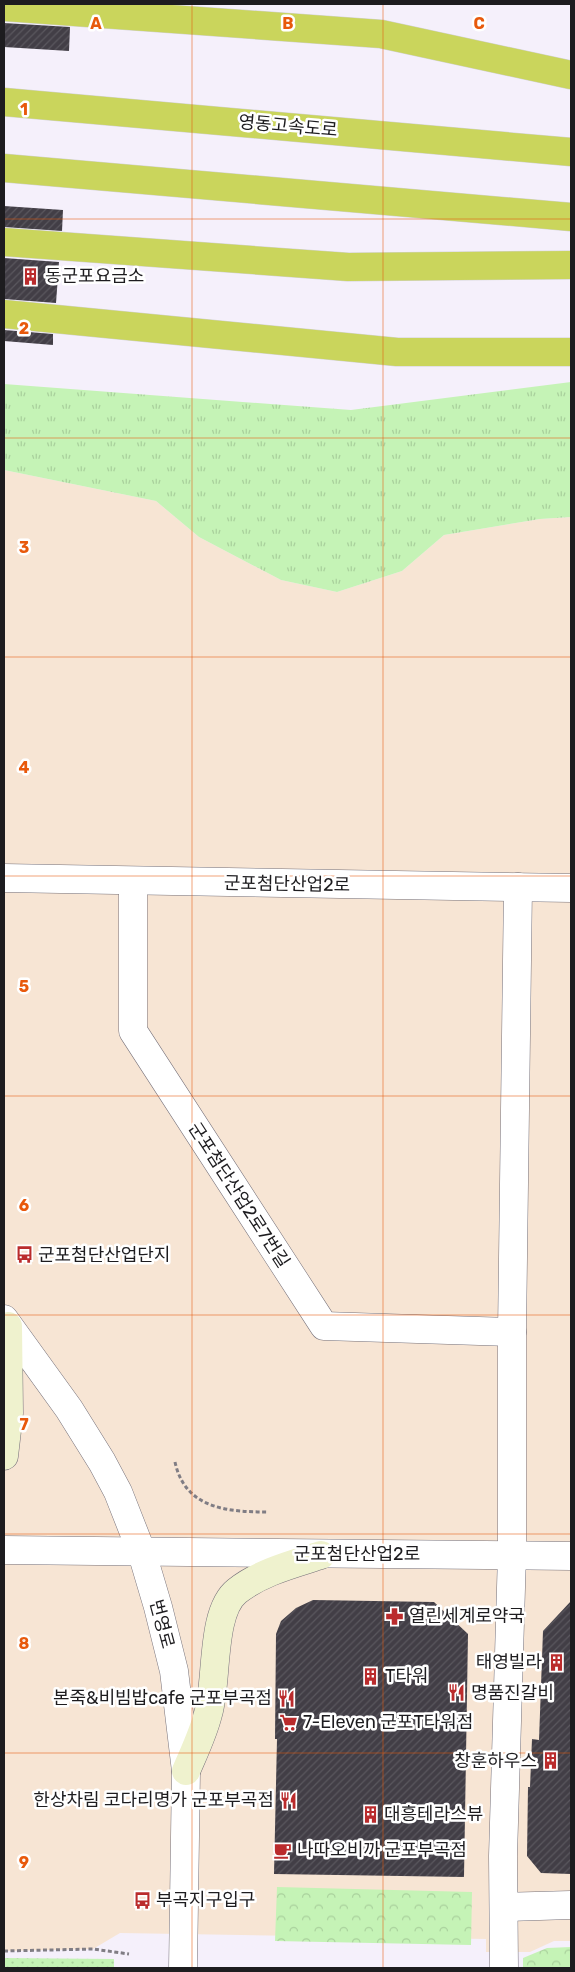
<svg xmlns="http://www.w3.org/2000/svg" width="575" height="1972" viewBox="0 0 575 1972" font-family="Rubik,'Noto Sans KR',sans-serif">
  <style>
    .industrial { fill: #f7e5d4 }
    .grass { fill: url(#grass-tufts) }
    .forest { fill: url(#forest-crowns) }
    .park { fill: url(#park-dots) }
    .building { fill: url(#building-hatch) }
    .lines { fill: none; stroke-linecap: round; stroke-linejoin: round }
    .minor-casing { stroke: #76717a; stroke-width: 29 }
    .tertiary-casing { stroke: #76717a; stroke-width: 29 }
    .secondary-casing { stroke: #76717a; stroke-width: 29 }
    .motorway-casing { stroke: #d2d2d2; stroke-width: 29 }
    .path { stroke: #807d84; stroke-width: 3; stroke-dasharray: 4 2.5; stroke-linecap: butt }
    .minor { stroke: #fff; stroke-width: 28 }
    .tertiary { stroke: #fff; stroke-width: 28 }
    .secondary { stroke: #eff2ce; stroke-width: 28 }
    .motorway { stroke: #cad55c; stroke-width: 28 }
    .grid { fill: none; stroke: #e8590c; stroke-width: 1; stroke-opacity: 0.55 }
    .labels { text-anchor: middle; stroke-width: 5; stroke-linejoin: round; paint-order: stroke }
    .street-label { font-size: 18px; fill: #1d1c1f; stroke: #fff }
    .poi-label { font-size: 18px; fill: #1d1c1f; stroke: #fff; text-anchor: start }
    .grid-label { font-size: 16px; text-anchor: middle; font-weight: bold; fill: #e8590c; stroke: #fff; stroke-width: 5; stroke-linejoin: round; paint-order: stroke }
  </style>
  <defs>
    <pattern id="grass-tufts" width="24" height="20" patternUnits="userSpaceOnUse" patternTransform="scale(1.25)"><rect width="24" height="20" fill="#c5f3b6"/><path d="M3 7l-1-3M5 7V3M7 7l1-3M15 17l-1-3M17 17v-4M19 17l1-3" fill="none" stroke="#a9d09c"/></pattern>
    <pattern id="forest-crowns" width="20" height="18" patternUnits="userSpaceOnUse" patternTransform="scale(1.25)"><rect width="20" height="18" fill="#c5f3b6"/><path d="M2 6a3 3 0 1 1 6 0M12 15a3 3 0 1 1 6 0" fill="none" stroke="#a9d09c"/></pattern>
    <pattern id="park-dots" width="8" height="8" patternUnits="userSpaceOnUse" patternTransform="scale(1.25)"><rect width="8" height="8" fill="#c5f3b6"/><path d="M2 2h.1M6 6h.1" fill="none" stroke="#a9d09c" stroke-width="1.8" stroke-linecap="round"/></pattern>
    <pattern id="building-hatch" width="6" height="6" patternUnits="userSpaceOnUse" patternTransform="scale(1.25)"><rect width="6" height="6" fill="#423e46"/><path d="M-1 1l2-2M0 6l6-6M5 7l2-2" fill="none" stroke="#5a575e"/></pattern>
  </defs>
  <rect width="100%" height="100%" fill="#f5f0fb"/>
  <!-- industrial -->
  <path class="industrial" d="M4,470L156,501L199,537L281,580L337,592L402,571L444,535L540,519L571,517V1941H554L530,1952H486V1939L120,1933L93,1949L4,1951Z"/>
  <!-- grass -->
  <path class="grass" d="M571,382V517L540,519L444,535L402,571L337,592L281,580L199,537L156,501L4,470V384L351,410Z"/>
  <!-- forest -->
  <g class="forest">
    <path d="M277,1887L472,1892L471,1945L275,1941Z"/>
    <path d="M571,1947V1968H523V1958L547,1948Z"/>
  </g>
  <!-- park -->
  <path class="park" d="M4,1958L114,1959V1968H4Z"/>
  <!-- building -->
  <g class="building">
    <path d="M4,23L70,27L69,51L4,47Z"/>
    <path d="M4,206L63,210L62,231L4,227Z"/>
    <path d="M4,258L59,262L56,303L4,299Z"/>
    <path d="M4,330L53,334V345L4,341Z"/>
    <path d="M313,1600L434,1602L468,1634L464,1877L274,1874L277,1739H275L276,1634L281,1621L296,1608Z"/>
    <path d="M571,1601V1874L541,1873L527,1856L528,1787H530L532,1739L539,1740L543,1631Z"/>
  </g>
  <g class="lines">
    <defs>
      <g id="minor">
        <path d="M133,882V1031L324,1326L512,1332"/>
        <path d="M504,1907L571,1905"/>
        <path d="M504,1968L503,1856L512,1554V1332L518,887"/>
      </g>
      <g id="tertiary">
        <path d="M4,878L571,888"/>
        <path d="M4,1319L69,1409L102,1462L118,1492L142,1553L158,1607L174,1671L186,1771L183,1968"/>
        <path d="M4,1550L571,1556"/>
      </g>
      <g id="secondary">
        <path d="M4,1456L9,1413L8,1326"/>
        <path d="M186,1771C194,1752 203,1734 208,1714C218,1683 210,1612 237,1591C261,1572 293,1564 321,1555"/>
      </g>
      <g id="motorway">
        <path d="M4,7L381,34L571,75"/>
        <path d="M4,102L571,152"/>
        <path d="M4,168L571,217"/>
        <path d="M4,242L348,267L571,265"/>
        <path d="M4,314L397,352H571"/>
      </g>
    </defs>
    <!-- minor casing -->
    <use href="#minor" class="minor-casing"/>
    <!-- tertiary casing -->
    <use href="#tertiary" class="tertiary-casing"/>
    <!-- secondary casing -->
    <use href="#secondary" class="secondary-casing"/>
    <!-- motorway casing -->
    <use href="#motorway" class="motorway-casing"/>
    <!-- path -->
    <g class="path">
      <path d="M175,1462C185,1509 228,1512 268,1512"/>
      <path d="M4,1951L93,1949L129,1954"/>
    </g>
    <!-- minor -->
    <use href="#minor" class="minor"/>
    <!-- tertiary -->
    <use href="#tertiary" class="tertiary"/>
    <!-- secondary -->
    <use href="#secondary" class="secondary"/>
    <!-- motorway -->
    <use href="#motorway" class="motorway"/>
  </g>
  <!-- grid -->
  <path class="grid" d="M192,4V1968M383,4V1968M4,219H571M4,438H571M4,657H571M4,876H571M4,1096H571M4,1315H571M4,1534H571M4,1753H571"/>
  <!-- icons -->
  <defs>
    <symbol id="building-bare" viewBox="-9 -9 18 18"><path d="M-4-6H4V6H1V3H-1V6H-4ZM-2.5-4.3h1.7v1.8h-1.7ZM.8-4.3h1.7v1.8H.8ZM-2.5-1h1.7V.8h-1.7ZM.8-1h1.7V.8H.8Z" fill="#ba2b2c" stroke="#fff" stroke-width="2.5" paint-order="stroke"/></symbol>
    <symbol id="bus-bare" viewBox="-9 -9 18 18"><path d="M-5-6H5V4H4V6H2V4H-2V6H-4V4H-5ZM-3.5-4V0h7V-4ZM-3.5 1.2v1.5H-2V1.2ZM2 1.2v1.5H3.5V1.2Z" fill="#ba2b2c" stroke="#fff" stroke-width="2.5" paint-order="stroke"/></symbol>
    <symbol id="pharmacy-bare" viewBox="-9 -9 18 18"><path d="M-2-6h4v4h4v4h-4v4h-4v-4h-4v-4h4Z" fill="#ba2b2c" stroke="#fff" stroke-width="2.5" paint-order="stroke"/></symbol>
    <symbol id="restaurant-bare" viewBox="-9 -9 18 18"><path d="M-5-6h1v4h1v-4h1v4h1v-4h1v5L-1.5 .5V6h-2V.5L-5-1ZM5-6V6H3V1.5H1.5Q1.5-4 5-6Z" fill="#ba2b2c" stroke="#fff" stroke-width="2.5" paint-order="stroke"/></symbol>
    <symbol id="supermarket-bare" viewBox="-9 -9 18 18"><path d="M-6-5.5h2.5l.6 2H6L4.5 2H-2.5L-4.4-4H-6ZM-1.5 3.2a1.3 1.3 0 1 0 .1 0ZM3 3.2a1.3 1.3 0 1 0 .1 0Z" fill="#ba2b2c" stroke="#fff" stroke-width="2.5" paint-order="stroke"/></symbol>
    <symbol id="cafe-bare" viewBox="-9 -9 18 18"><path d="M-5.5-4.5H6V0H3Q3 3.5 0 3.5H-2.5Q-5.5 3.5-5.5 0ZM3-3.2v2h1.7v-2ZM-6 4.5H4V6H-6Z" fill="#ba2b2c" stroke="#fff" stroke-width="2.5" paint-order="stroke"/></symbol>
  </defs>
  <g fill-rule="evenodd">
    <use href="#building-bare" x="18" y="264" width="25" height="25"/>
    <use href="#bus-bare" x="12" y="1242" width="25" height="25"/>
    <use href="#pharmacy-bare" x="382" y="1604" width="25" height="25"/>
    <use href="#building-bare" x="544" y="1650" width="25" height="25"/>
    <use href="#building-bare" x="358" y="1664" width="25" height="25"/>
    <use href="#restaurant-bare" x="444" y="1680" width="25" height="25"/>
    <use href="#restaurant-bare" x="274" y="1686" width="25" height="25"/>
    <use href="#supermarket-bare" x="276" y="1710" width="25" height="25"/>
    <use href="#building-bare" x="538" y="1748" width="25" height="25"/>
    <use href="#restaurant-bare" x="276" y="1788" width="25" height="25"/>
    <use href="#building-bare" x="358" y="1802" width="25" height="25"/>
    <use href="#cafe-bare" x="270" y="1838" width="25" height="25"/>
    <use href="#bus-bare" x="130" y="1888" width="25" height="25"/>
  </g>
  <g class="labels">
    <!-- street labels -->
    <g class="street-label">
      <text transform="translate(288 126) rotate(5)" y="6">영동고속도로</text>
      <text transform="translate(287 884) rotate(1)" y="6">군포첨단산업2로</text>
      <text transform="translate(239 1195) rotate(57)" y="6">군포첨단산업2로7번길</text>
      <text x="357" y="1560">군포첨단산업2로</text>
      <text transform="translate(162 1624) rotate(75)" y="6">번영로</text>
    </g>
    <!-- poi labels -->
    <g class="poi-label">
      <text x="45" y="282">동군포요금소</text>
      <text x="38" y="1261">군포첨단산업단지</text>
      <text x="409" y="1622">열린세계로약국</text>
      <text x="542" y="1668" text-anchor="end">태영빌라</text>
      <text x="385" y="1682">T타워</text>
      <text x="471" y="1699">명품진갈비</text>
      <text x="272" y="1704" text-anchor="end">본죽&amp;비빔밥cafe 군포부곡점</text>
      <text x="303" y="1728">7-Eleven 군포T타워점</text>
      <text x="537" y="1767" text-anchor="end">창훈하우스</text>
      <text x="274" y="1806" text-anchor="end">한상차림 코다리명가 군포부곡점</text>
      <text x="384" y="1820">대흥테라스뷰</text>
      <text x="297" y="1856">나따오비까 군포부곡점</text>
      <text x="156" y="1906">부곡지구입구</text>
    </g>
  </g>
  <g class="grid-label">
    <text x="96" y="29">A</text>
    <text x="288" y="29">B</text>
    <text x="479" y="29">C</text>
    <text x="24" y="115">1</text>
    <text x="24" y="334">2</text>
    <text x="24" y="553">3</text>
    <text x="24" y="773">4</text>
    <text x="24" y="992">5</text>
    <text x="24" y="1211">6</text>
    <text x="24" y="1430">7</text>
    <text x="24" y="1649">8</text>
    <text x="24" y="1868">9</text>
  </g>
  <!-- border -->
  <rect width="575" height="1972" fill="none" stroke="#1d1c1f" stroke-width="10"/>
</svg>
